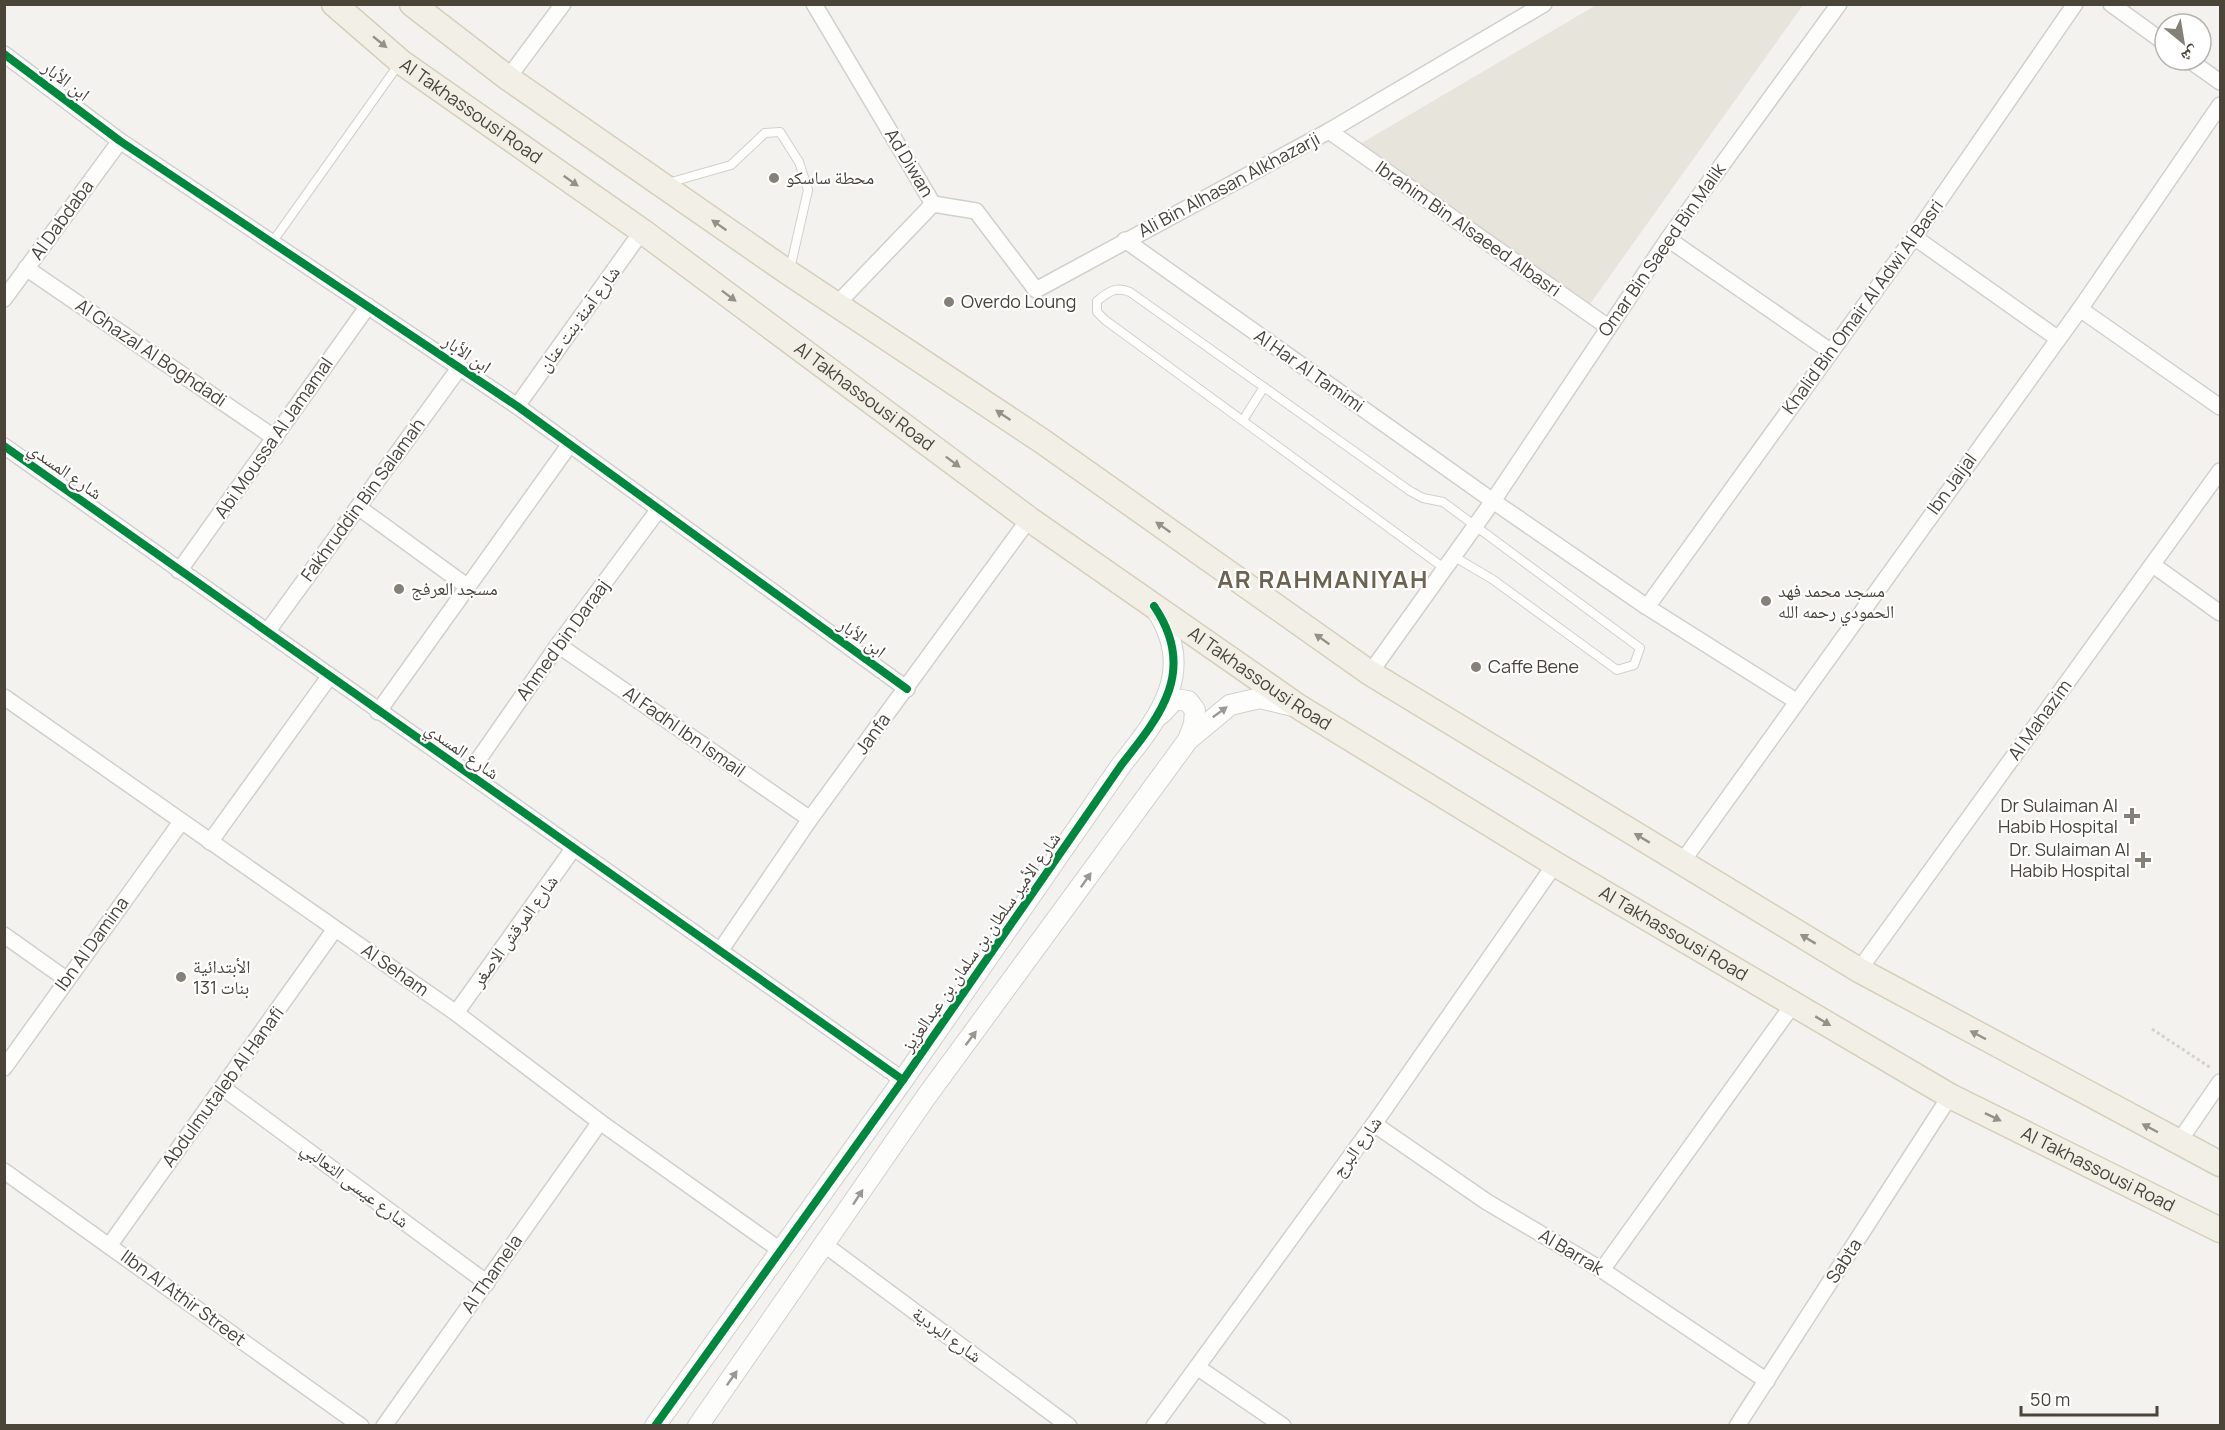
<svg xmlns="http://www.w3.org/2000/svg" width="2225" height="1430" viewBox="0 0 2225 1430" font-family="Manrope,'Noto Naskh Arabic',sans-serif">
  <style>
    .residential { fill: #e7e4dc }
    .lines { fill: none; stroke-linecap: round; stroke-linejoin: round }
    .service-casing { stroke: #d1d0cb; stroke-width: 10 }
    .minor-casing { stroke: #d1d0cb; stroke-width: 18 }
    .tertiary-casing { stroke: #d1d0cb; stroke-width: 22 }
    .primary-casing { stroke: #d5cfbc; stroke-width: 27 }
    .path { stroke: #d3d2cc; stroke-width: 3; stroke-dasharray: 3 3; stroke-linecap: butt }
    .service { stroke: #fdfdfc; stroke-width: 8 }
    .minor { stroke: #fdfdfc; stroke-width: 15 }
    .tertiary { stroke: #fdfdfc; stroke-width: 20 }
    .primary { stroke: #f2efe6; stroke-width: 24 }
    .cycleway-casing { stroke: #fff; stroke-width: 11 }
    .cycleway { stroke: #00873e; stroke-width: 8 }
    .oneway { fill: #969187 }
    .oneway2 { fill: #9b9791 }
    .poi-dot { fill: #858178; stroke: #fff; stroke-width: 2 }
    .labels { text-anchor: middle; stroke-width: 4.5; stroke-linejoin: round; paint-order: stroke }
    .street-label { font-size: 18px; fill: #4a4439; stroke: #fff }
    .poi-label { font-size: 18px; fill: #4a4439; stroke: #fff; text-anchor: start }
    .district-label { font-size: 24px; font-weight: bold; letter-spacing: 1.5px; fill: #6d6351; stroke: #fff }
  </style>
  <rect width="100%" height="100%" fill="#f3f2ee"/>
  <!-- residential -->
  <path class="residential" d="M1598,4L1803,5L1590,304L1360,144Z"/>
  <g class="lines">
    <defs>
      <g id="service">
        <path d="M668,183L731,165L765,133L780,132L799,162L808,190L790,269"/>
        <path d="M271,244L399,64"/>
        <path d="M1243,420L1264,387"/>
        <path d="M1444,568L1105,320L1097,312V301C1108,292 1116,286 1130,292L1410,491L1423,498L1443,502L1640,648L1634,665L1617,670L1492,579L1453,556"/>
      </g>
      <g id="minor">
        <path d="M814,4L933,204"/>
        <path d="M2111,4L2165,43"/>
        <path d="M4,54L120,141L517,406L907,689"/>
        <path d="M2189,60L2220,82"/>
        <path d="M508,78L563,4"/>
        <path d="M1329,131L1608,327"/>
        <path d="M933,204L976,211L1036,290L1329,131L1544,4"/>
        <path d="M1914,237L2057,338"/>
        <path d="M1668,239L1830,351"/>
        <path d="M1125,240L1493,501L1647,607L1796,701"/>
        <path d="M26,268L275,438"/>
        <path d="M4,299L120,141"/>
        <path d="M837,304L933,204"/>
        <path d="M2080,309L2220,407"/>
        <path d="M517,406L642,231"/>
        <path d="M4,446L903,1080"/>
        <path d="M358,507L468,587"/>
        <path d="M2153,565L2220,613"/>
        <path d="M179,571L368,306"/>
        <path d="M1647,607L1914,237L2075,4"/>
        <path d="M267,632L460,367"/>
        <path d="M558,645L810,819"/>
        <path d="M1370,673L1493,501L1668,239L1839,4"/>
        <path d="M4,697L456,1013L600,1122L780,1250"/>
        <path d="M378,712L570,444"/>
        <path d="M469,773L558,645L659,509"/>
        <path d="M210,842L329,677"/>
        <path d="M1682,862L2080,309L2220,105"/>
        <path d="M4,935L66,979"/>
        <path d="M720,951L810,819L1029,519"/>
        <path d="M1859,970L2220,471"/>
        <path d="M456,1013L573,849"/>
        <path d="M4,1068L181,822"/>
        <path d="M223,1088L487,1283"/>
        <path d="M1374,1124L1487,1202L1602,1270L1767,1381"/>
        <path d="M2178,1143L2220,1082"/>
        <path d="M4,1171L361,1426"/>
        <path d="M825,1245L1069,1426"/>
        <path d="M109,1246L335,929"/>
        <path d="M1602,1270L1794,1003"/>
        <path d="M1197,1367L1283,1426"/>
        <path d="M384,1426L600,1122"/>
        <path d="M1154,1426L1374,1124L1555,864"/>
        <path d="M1737,1426L1950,1096"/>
      </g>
      <g id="tertiary">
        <path d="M1161,714L1175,699L1188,701L1195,710L1194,724L1188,740"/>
        <path d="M655,1426L903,1080L1122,764C1162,714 1197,669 1154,606"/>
        <path d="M698,1426L926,1097L1188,740L1230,705L1260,698L1293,706"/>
      </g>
      <g id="primary">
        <path id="s1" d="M334,4L401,62L642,231L1029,519L1299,707L1555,864L1950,1096L2220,1230"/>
        <path d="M412,4L508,78L789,273L1042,441L1370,673L1859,970L2220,1164"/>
      </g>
    </defs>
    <!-- service casing -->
    <use href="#service" class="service-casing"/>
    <!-- minor casing -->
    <use href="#minor" class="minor-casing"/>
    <!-- tertiary casing -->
    <use href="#tertiary" class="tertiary-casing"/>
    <!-- primary casing -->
    <use href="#primary" class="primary-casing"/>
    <!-- path -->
    <path class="path" d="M2152,1029L2211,1068"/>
    <!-- service -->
    <use href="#service" class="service"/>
    <!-- minor -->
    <use href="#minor" class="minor"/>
    <!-- tertiary -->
    <use href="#tertiary" class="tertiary"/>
    <!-- primary -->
    <use href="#primary" class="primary"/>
    <defs>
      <g id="cycleway">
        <path d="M4,54L120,141L517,406L907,689"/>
        <path d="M4,446L903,1080"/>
        <path d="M655,1426L903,1080L1122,764C1162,714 1197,669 1154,606"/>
      </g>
    </defs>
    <!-- cycleway casing -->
    <use href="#cycleway" class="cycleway-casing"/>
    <!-- cycleway -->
    <use href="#cycleway" class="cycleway"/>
  </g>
  <!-- one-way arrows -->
  <defs><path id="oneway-solid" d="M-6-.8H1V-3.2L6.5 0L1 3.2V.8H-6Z" transform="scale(1.5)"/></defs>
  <g class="oneway">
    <use href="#oneway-solid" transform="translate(380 42) rotate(39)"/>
    <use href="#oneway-solid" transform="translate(571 181) rotate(35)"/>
    <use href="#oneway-solid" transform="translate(719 225) rotate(-145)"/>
    <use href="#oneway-solid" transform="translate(729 296) rotate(37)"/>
    <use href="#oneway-solid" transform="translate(1003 415) rotate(-146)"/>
    <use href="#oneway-solid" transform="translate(953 462) rotate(37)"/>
    <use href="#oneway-solid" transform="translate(1163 527) rotate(-145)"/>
    <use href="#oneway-solid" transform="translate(1322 639) rotate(-145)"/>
    <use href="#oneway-solid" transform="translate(1642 838) rotate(-149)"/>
    <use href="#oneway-solid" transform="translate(1808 939) rotate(-149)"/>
    <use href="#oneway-solid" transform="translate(1823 1021) rotate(31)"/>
    <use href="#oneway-solid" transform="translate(1978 1035) rotate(-152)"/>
    <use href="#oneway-solid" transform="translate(1993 1117) rotate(26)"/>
    <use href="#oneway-solid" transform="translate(2150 1128) rotate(-152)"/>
  </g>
  <g class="oneway2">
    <use href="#oneway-solid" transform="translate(1220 712) rotate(-36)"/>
    <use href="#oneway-solid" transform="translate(1086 880) rotate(-55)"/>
    <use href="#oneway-solid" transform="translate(971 1038) rotate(-53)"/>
    <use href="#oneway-solid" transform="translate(858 1197) rotate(-57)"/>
    <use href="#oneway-solid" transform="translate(732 1378) rotate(-55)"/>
  </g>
  <!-- markers -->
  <g class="poi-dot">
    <circle cx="774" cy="178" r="6"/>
    <circle cx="949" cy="302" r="6"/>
    <circle cx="399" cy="589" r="6"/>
    <circle cx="1766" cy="601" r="6"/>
    <circle cx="1476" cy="667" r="6"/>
    <path d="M2129 807h6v6h6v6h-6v6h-6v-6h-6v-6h6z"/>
    <path d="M2140 851h6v6h6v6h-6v6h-6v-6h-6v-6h6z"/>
    <circle cx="181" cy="977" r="6"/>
  </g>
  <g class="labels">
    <!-- street labels -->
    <g class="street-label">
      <text transform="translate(66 81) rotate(37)" y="6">ابن الأبار</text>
      <text dy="6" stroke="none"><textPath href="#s1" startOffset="174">Al Takhassousi Road</textPath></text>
      <text transform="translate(909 163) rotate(59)" y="6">Ad Diwan</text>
      <text transform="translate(1229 185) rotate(-28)" y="6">Ali Bin Alhasan Alkhazarji</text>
      <text transform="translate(62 220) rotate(-54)" y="6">Al Dabdaba</text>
      <text transform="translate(1468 229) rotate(35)" y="6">Ibrahim Bin Alsaeed Albasri</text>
      <text transform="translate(1662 250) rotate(-55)" y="6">Omar Bin Saeed Bin Malik</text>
      <text transform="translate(1863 307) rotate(-54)" y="6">Khalid Bin Omair Al Adwi Al Basri</text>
      <text transform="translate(579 319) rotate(-54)" y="6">شارع آمنة بنت عنان</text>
      <text transform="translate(151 353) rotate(34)" y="6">Al Ghazal Al Boghdadi</text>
      <text transform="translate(467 354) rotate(34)" y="6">ابن الأبار</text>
      <text transform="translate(1309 371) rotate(35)" y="6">Al Har Al Tamimi</text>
      <text dy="6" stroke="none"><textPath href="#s1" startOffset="660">Al Takhassousi Road</textPath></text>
      <text transform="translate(274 438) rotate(-55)" y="6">Abi Moussa Al Jamamal</text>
      <text transform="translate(65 471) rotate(35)" y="6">شارع المسدي</text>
      <text transform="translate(1952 484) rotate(-54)" y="6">Ibn Jaljal</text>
      <text transform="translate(363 500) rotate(-54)" y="6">Fakhruddin Bin Salamah</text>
      <text transform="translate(862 638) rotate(36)" y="6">ابن الأبار</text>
      <text transform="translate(563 640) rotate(-54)" y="6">Ahmed bin Daraaj</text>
      <text dy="6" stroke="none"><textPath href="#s1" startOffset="1146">Al Takhassousi Road</textPath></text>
      <text transform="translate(2040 720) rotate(-54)" y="6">Al Mahazim</text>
      <text transform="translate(684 732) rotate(35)" y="6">Al Fadhl Ibn Ismail</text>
      <text transform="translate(873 734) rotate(-54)" y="6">Janfa</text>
      <text transform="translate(462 751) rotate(35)" y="6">شارع المسدي</text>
      <text transform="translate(515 931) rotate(-54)" y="6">شارع المرقش الاصغر</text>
      <text dy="6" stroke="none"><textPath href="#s1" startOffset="1632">Al Takhassousi Road</textPath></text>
      <text transform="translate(981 942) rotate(-55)" y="6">شارع الأمير سلطان بن سلمان بن عبدالعزيز</text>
      <text transform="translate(92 944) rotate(-54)" y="6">Ibn Al Damina</text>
      <text transform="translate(395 970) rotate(35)" y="6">Al Seham</text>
      <text transform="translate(223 1087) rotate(-54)" y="6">Abdulmutaleb Al Hanafi</text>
      <text transform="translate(1357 1147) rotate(-54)" y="6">شارع البرج</text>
      <text dy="6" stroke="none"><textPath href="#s1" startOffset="2118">Al Takhassousi Road</textPath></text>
      <text transform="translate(355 1185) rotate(37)" y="6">شارع عيسى الثعالبي</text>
      <text transform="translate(1571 1252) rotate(31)" y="6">Al Barrak</text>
      <text transform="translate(1844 1261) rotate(-57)" y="6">Sabta</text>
      <text transform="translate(492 1274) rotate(-55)" y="6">Al Thamela</text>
      <text transform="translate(183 1298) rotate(36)" y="6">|Ibn Al Athir Street</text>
      <text transform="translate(947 1335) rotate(36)" y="6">شارع البردية</text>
    </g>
    <!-- poi labels -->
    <g class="poi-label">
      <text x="786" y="184">محطة ساسكو</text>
      <text x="961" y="308">Overdo Loung</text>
      <text x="411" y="595">مسجد العرفج</text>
      <text x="1778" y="597">مسجد محمد فهد<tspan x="1778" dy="21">الحمودي رحمه الله</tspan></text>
      <text x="1488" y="673">Caffe Bene</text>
      <text x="2118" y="812" text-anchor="end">Dr Sulaiman Al<tspan x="2118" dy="21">Habib Hospital</tspan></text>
      <text x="2130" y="856" text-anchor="end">Dr. Sulaiman Al<tspan x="2130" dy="21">Habib Hospital</tspan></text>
      <text x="193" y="973">الأبتدائية<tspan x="193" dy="21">131 بنات</tspan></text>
    </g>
    <!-- district labels -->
    <g class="district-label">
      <text x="1323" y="588">AR RAHMANIYAH</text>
    </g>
  </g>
  <!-- border -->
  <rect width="2225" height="1430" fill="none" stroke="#4a4439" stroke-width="12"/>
  <!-- north arrow -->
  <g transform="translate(2183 42) rotate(150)"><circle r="28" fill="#ffffff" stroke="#b7b4b0" stroke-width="1.5"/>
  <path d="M0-4.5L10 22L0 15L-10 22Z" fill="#858178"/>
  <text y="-9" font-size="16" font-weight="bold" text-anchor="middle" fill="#4a4439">ش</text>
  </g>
  <!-- scale -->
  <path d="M2021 1406v9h136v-9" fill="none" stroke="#4a4439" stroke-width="3"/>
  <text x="2030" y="1406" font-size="18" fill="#4a4439" stroke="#ffffff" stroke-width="4.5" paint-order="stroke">50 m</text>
</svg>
